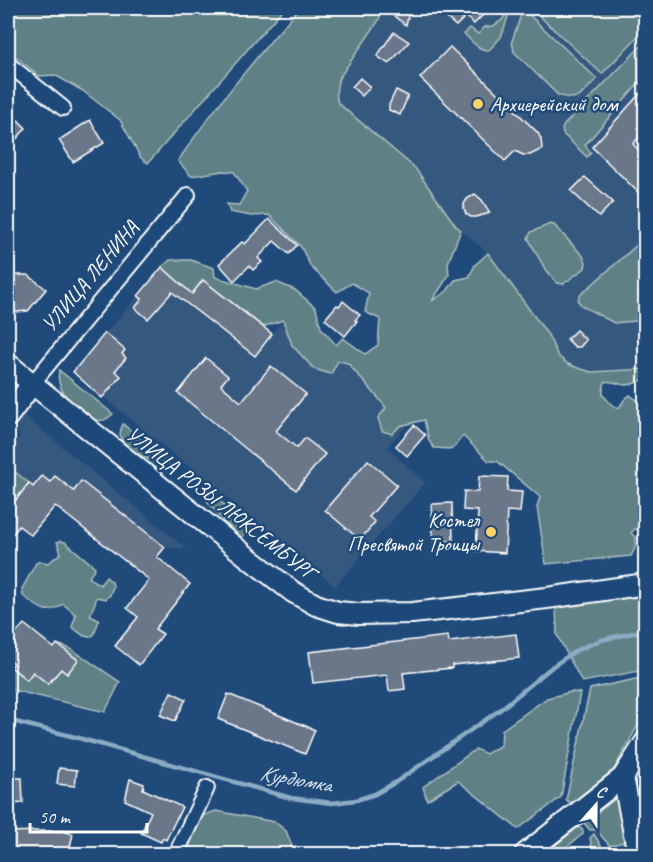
<svg xmlns="http://www.w3.org/2000/svg" width="653" height="862" viewBox="0 0 653 862" font-family="Caveat,sans-serif">
  <style>
    .built { fill: #36587e }
    .green { fill: #5e8185; stroke: #aec0c2; stroke-width: 1.5 }
    .lines { fill: none; stroke-linecap: round; stroke-linejoin: round }
    .stream { stroke: #8cacc4; stroke-width: 4.5 }
    .building { fill: #6b7789; stroke: #fff; stroke-width: 1.5 }
    .street-casing { stroke: #fff; stroke-width: 18 }
    .secondary-casing { stroke: #fff; stroke-width: 24 }
    .street { stroke: #1f4a7a; stroke-width: 14 }
    .secondary { stroke: #1f4a7a; stroke-width: 20 }
    .poi-dot { fill: #ffd166; stroke: #1f4a7a; stroke-width: 2 }
    .labels { text-anchor: middle; stroke-width: 5; stroke-linejoin: round; paint-order: stroke }
    .poi-label { font-size: 21px; fill: #fff; stroke: #1f4a7a; text-anchor: start }
    .street-label { font-size: 21px; fill: #fff; stroke: #1f4a7a }
    .water-label { font-size: 22px; font-style: italic; fill: #d9e3eb; stroke: #1f4a7a }
  </style>
  <rect width="100%" height="100%" fill="#1f4a7a"/>
  <filter id="ink" filterUnits="userSpaceOnUse"><feTurbulence type="fractalNoise" baseFrequency=".0167" numOctaves="2"/><feDisplacementMap in="SourceGraphic" scale="12" xChannelSelector="R" yChannelSelector="G"/><feConvolveMatrix kernelMatrix="1 2 1 2 8 2 1 2 1" color-interpolation-filters="sRGB"/></filter>
  <g filter="url(#ink)">
    <!-- built -->
    <g class="built">
      <path d="M378,8H645V369L591,372L578,368L568,364L558,356L548,335L488,253L456,226L415,168L337,102L335,95L336,87L339,78L379,20L381,12Z"/>
      <path d="M162,267L192,294L203,280L272,334L283,320L327,356L343,338L428,402L387,447L425,483L335,586L73,372Z"/>
      <path d="M22,414L187,549L165,547L82,481L69,496L64,483L55,476L50,482L42,476L33,487L8,466V451L19,437L16,415Z"/>
    </g>
    <!-- green -->
    <g class="green">
      <path d="M8,8H284L148,163L141,158L120,120L83,91L55,75L39,76L8,50Z"/>
      <path d="M299,8H355L357,11L363,12L369,8H378L381,12L379,20L339,78C336,87 335,94 338,103L415,168L456,226L461,230L448,263L449,275L432,301L447,291L455,280L469,277L475,265L488,253L548,335L558,356L568,364L578,368L591,372L645,369V379C639,382 632,385 625,385C617,384 612,380 605,382L603,389V395L612,405L619,408L624,400L630,395L642,404L644,410H645V546L644,530L635,529L631,533L636,538L635,548L631,556L546,564L537,507L540,497L497,461H489L463,436L452,449L434,448L429,441L424,420L400,426L392,434L382,431L378,418L386,408C375,392 360,379 348,363L338,361L331,374L314,369L292,345L283,320L263,327L203,280L192,294L162,267L170,260H191L214,268L215,277L256,289L276,282L295,290L316,308L321,328L336,345L343,338L365,354L378,345L380,319L365,312L369,293L352,283L337,292L311,267L301,247L269,215L251,216L230,212L227,204L239,205L247,191L234,172L223,171L191,176L178,161C214,107 257,57 299,8Z"/>
      <path d="M507,8H511L501,37L489,50C479,51 472,41 464,34L470,28L478,34L485,27L493,26L502,20L506,14Z"/>
      <path d="M531,8H645V29L602,74Z"/>
      <path d="M523,9L597,79L579,97L569,98L558,95L514,52L512,41Z"/>
      <path d="M645,42V78L634,89L585,145L591,153L587,157L563,134L562,129L564,125Z"/>
      <path d="M550,224L554,225L583,256L586,262L585,268L563,284L557,283L544,267L528,238L531,232Z"/>
      <path d="M645,238V244L644,246L646,248L645,320L614,323L582,306L578,301L579,296Z"/>
      <path d="M59,370L113,414C107,419 103,422 95,420C79,407 54,395 59,370Z"/>
      <path d="M123,424L170,464L166,468C155,462 126,451 121,439C119,433 121,429 123,424Z"/>
      <path d="M8,466L29,483L8,510Z"/>
      <path d="M207,491L251,526L242,538L225,523L204,497Z"/>
      <path d="M60,541L65,542L95,567L89,578L100,585L106,577L112,582L113,587L110,595L106,599L97,597L90,616L99,620L94,635L89,637L84,636L72,627L76,615L63,604C46,618 38,606 23,596L22,589L36,563L40,561L48,563L61,553L57,542Z"/>
      <path d="M645,596V670L582,682L557,635L556,607Z"/>
      <path d="M57,644L71,649L120,682L105,712L8,689V658L14,663L11,667L26,679L33,672L48,684L61,669L67,674L77,660Z"/>
      <path d="M645,677V712L613,771L584,798L573,804L566,800L590,689Z"/>
      <path d="M571,692L580,693L561,797L518,829L458,781L427,800L423,787L476,749L486,754L501,745L502,730L547,698Z"/>
      <path d="M615,799L621,804L626,841L610,846L596,830H590L584,823Z"/>
      <path d="M216,811L275,822L286,831L295,854H185L201,816Z"/>
      <path d="M578,827L583,830V834L558,854H544Z"/>
      <path d="M594,834L604,851L603,854H593L590,838Z"/>
    </g>
    <g class="lines">
      <!-- stream -->
      <path class="stream" d="M8,720L75,737L291,798L332,803L356,800L375,794L396,782L501,709L553,666L577,650L601,640L646,630"/>
    </g>
    <!-- building -->
    <g class="building">
      <path d="M383,8H410L406,25Z"/>
      <path d="M435,8H490L474,24L466,16L456,26Z"/>
      <path d="M394,32L409,42L389,64L377,56Z"/>
      <path d="M450,47L538,133L541,139L542,149L530,155H523L515,151L505,161L420,78Z"/>
      <path d="M360,78L370,87L362,96L352,87Z"/>
      <path d="M645,88V130L633,144L645,157V199L592,147Z"/>
      <path d="M396,90L408,96L400,115L389,110V105Z"/>
      <path d="M14,116L26,128L8,149V123Z"/>
      <path d="M90,120L104,143L73,162L59,140Z"/>
      <path d="M585,177L613,202L599,217L571,191Z"/>
      <path d="M475,194L482,200L490,213L476,217H471L466,214L464,209V204L467,199Z"/>
      <path d="M269,219L297,245L289,254L274,241L258,258L262,262L253,270L249,266L234,281L219,264L242,242L245,244Z"/>
      <path d="M162,267L192,294L203,280L272,334L255,356L172,292L148,319L135,308L142,299L138,296Z"/>
      <path d="M8,275H28L46,289L28,311L16,312L8,306Z"/>
      <path d="M343,301L360,315L355,320L357,321L345,336L325,319L337,305L339,306Z"/>
      <path d="M576,330L586,340L580,347H575L567,339Z"/>
      <path d="M105,333L125,350L122,354L126,358L115,371L121,376L102,398L73,372Z"/>
      <path d="M206,358L228,376L221,385L241,402L271,366L306,394L276,431L297,448L305,438L325,454L296,490L178,393Z"/>
      <path d="M414,425L425,435L407,456L396,446Z"/>
      <path d="M368,460L397,485L369,517L375,522L360,540L325,510Z"/>
      <path d="M42,476L50,482L55,476L74,491L81,481L165,547L157,557L190,584L155,629L163,634L139,665L115,646L138,617L127,608L149,580L55,506L31,535L19,526L8,540V510L29,483L33,487Z"/>
      <path d="M479,476L508,477L507,491L522,492L520,512L507,511L505,553L476,551L478,511L463,510L464,491L478,492Z"/>
      <path d="M452,503L453,541L433,542L432,504Z"/>
      <path d="M24,624L54,648L57,644L78,660L67,674L61,669L48,684L33,672L27,680L11,667L14,663L8,658V626L16,633Z"/>
      <path d="M516,634L519,658L452,665V668L403,673L405,689L389,691L387,675L313,683L309,652L448,636L449,642Z"/>
      <path d="M171,692L186,699L175,721L160,715Z"/>
      <path d="M228,694L315,730L305,754L218,719Z"/>
      <path d="M59,768L77,770L75,786L57,784Z"/>
      <path d="M8,778H22L23,803L8,804Z"/>
      <path d="M130,779L144,784L143,789L182,807L166,840L163,838L161,842L141,833L151,812L125,800Z"/>
      <path d="M38,831H62L73,834L68,855H10L9,832Z"/>
    </g>
    <g class="lines">
      <defs>
        <g id="street">
          <path d="M8,64L63,108"/>
          <path d="M32,384L188,195"/>
          <path d="M176,854L207,788"/>
        </g>
        <g id="secondary">
          <path d="M8,364L250,559L293,592L316,605L338,612L359,614L412,613L547,598L646,584"/>
          <path d="M8,416L32,384"/>
          <path d="M623,777L638,854"/>
          <path d="M525,854L623,777L646,741"/>
        </g>
      </defs>
      <!-- street casing -->
      <use href="#street" class="street-casing"/>
      <!-- secondary casing -->
      <use href="#secondary" class="secondary-casing"/>
      <!-- street -->
      <use href="#street" class="street"/>
      <!-- secondary -->
      <use href="#secondary" class="secondary"/>
    </g>
  </g>
  <!-- markers -->
  <g class="poi-dot">
    <circle cx="478" cy="104" r="6"/>
    <circle cx="491" cy="532" r="6"/>
  </g>
  <g class="labels">
    <!-- poi labels -->
    <g class="poi-label">
      <text x="490" y="111">Архиерейский дом</text>
      <text x="479" y="527" text-anchor="end">Костел<tspan x="479" dy="24">Пресвятой Троицы</tspan></text>
    </g>
    <!-- street labels -->
    <g class="street-label">
      <text transform="translate(90 276) rotate(-50)" y="7">УЛИЦА ЛЕНИНА</text>
      <text transform="translate(221 503) rotate(38)" y="7">УЛИЦА РОЗЫ ЛЮКСЕМБУРГ</text>
    </g>
    <!-- water labels -->
    <g class="water-label">
      <text transform="translate(296 778) rotate(10)" y="8">Курдюмка</text>
    </g>
  </g>
  <!-- margin -->
  <rect width="653" height="862" fill="none" stroke="#1f4a7a" stroke-width="30"/>
  <rect x="15" y="15" width="623" height="832" fill="none" stroke="#fff" stroke-width="2" filter="url(#ink)"/>
  <!-- north arrow -->
  <g transform="translate(596 805) rotate(21)" stroke="#1f4a7a" stroke-width="4.5" paint-order="stroke">
  <path d="M0-4.5L10 22L0 15L-10 22Z" fill="#ffffff"/>
  <text y="-9" font-size="16" font-weight="bold" text-anchor="middle" fill="#ffffff">С</text>
  </g>
  <!-- scale -->
  <path d="M30 823v9h117v-9" fill="none" stroke="#ffffff" stroke-width="3"/>
  <text x="39" y="823" font-size="18" fill="#ffffff" stroke="#1f4a7a" stroke-width="4.5" paint-order="stroke">50 m</text>
</svg>
